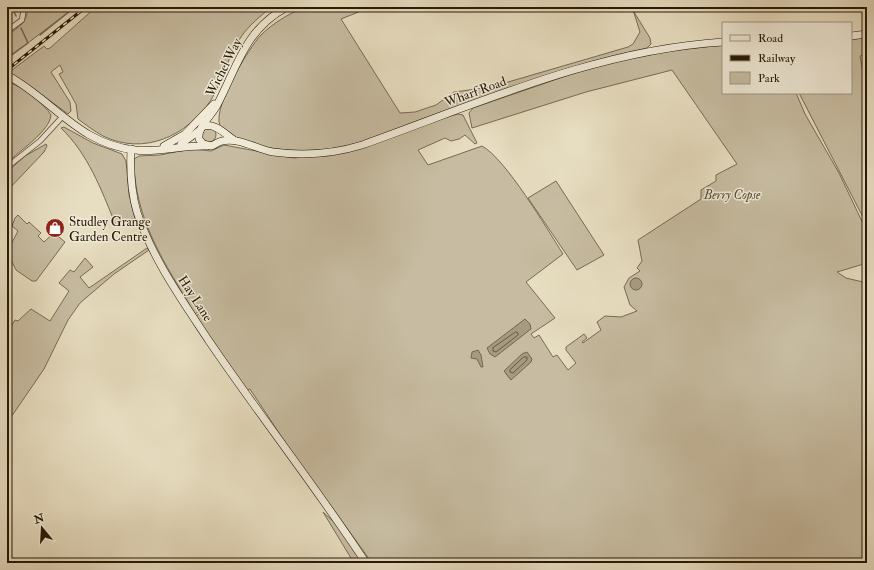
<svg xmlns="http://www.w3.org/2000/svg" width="874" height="570" viewBox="0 0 874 570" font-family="'IM FELL Double Pica',serif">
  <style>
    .green { fill: #c7bca1; stroke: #786a54 }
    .water { fill: #a69a81; stroke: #746650 }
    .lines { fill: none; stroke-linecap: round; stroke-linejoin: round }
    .shore { stroke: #675a44; stroke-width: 1 }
    .stream { stroke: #746650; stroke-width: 1.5 }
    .street-casing { stroke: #584a35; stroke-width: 6 }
    .secondary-casing { stroke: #281907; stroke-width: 8 }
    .street { stroke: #efe9d6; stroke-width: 4.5 }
    .secondary { stroke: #efe9d6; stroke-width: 7 }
    .rail-casing { stroke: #281907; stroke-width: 3 }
    .rail { stroke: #efe9d6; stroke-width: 1.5; stroke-dasharray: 4.5; stroke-linecap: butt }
    .labels { text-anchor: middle; stroke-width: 3; stroke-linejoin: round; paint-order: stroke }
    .street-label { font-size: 13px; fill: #281907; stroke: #efe9d6 }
    .park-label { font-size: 13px; font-style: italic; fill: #584a35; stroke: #efe9d6 }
    .poi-label { font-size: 13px; fill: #281907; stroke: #efe9d6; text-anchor: start }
  </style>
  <rect width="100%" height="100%" fill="#e7ddc0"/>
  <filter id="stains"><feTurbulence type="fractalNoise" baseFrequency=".005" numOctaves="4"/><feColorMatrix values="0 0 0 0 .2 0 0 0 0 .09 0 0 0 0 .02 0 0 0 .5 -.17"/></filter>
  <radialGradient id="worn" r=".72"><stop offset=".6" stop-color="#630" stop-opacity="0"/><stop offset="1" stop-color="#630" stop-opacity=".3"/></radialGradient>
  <!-- green -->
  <g class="green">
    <path d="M27,7H75L7,59V36C18,27 29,22 27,7Z"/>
    <path d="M96,7H271C261,16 249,25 241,37C228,56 223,80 211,100C187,136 144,156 103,136C94,131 86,125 78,119L76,104L59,74L63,72L60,65L51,72L70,102L71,111L68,114L30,86L8,73L44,46L47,49L50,48Z"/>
    <path d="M304,7H371L341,19L400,113L415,112L436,105L454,92L491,87L628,47L633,44L640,32L634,13L629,7H667L645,9L634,12L650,38L651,44L647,48C574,63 503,90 433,115C404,125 365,144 336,148C301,153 250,152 222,128C207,116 250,46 261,35C273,23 289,14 304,7Z"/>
    <path d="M867,38V54L860,56L867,94V225L799,93H851V39Z"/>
    <path d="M723,45V93H796L805,114L839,173L867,232V263L837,272L846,278L867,283V563H372L285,442L250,389L246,391L196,316L200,313L199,311L195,314C165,263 134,220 134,159L139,156L160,155L191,149L211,151L224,145L294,158L330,155L447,117L458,114L463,115L477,143L475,144L465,135L459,139L451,141L445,138L418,150L428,165L482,146C506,159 547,229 563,254L526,282L555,318L531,334L534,338L539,335L553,357L557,355L568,370L576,363L566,350V347L584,334L587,338L582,342L583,343L601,330L597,322L605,316L621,317L637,311L630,305L624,287L629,278L640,271L637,268L642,261L638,240L701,199V190L716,181V175L737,164L672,70L586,92L472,128L469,113L473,108L592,67L661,52Z"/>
    <path d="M7,83C20,83 44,104 51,115C50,131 19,151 7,163Z"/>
    <path d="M64,127L93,143L122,154L126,161L129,195L135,219L115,223C101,189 88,154 61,128Z"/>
    <circle cx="209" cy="135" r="7"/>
    <path d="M46,144L47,146L44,152L7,191V172L25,156Z"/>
    <path d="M556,181L604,255L577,270L528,198Z"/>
    <path d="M18,215L27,224L29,222L41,233L38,236L44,242L54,233L65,242L36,281H32L16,270L7,252L18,231L12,226L15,218Z"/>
    <path d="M147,248L149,250L114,274L80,303L68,320L44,369L7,423V333L15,320L18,321L31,309L50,321L69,291L59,283L70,270L74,272L85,258L93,267L80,277L89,288Z"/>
    <path d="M323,512L334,522L366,563H354Z"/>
  </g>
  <!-- water -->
  <g class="water">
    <circle cx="636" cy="284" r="6"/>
    <path d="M525,319L530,324L531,329L495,357L490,354L487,348Z"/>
    <path d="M478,350L481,355L483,367H481L477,359L471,358L472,352Z"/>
    <path d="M527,352L532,359L531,362L511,380L510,379L504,371L522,354Z"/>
  </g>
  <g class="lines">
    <!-- shore -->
    <g class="shore">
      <path d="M516,332L518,333V335L496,352L493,351V348Z"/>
      <path d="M524,357H527V360L513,373L510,372V370Z"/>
    </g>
    <!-- stream -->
    <g class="stream">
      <path d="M12,7L16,16"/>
      <path d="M7,19L8,20"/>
      <path d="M40,35L75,7"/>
      <path d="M7,58L28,43L21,28"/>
    </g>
    <defs>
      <g id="street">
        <path d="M7,31L22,20L24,7"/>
        <path d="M7,167L40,141L63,116"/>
      </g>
      <g id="secondary">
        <path d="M287,7C244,30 237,68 216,107C210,117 197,128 199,139L203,144L211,146C215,145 217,142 222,141C238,137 257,149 273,152C303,156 333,154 362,145C480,103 596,50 723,42"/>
        <path d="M851,36L867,34"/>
        <path d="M7,75C54,101 79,144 135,150C159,153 182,145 206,146"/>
        <path d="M202,127C213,121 225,134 234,140"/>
        <path d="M181,144L200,130"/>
        <path d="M164,146L185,134L214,104"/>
        <path d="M131,149C130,171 131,192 137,212C153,260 182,300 209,341C260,416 316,487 366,563"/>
      </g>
    </defs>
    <!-- street casing -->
    <use href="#street" class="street-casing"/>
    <!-- secondary casing -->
    <use href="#secondary" class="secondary-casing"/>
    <!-- street -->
    <use href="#street" class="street"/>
    <!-- secondary -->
    <use href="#secondary" class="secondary"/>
    <defs>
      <path id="rail" d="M7,70L86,7"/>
    </defs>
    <!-- rail casing -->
    <use href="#rail" class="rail-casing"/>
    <!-- rail -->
    <use href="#rail" class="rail"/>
  </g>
  <!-- icons -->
  <defs>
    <symbol id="shop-disc" viewBox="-11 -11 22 22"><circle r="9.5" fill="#8f2418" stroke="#efe9d6"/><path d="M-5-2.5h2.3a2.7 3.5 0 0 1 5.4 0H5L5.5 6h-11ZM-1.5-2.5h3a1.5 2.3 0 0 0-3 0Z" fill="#fff"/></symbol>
  </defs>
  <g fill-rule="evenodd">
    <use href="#shop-disc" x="44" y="217" width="22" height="22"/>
  </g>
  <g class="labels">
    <!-- street labels -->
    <g class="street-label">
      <text transform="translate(223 67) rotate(-63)" y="5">Wichel Way</text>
      <text transform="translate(475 91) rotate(-20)" y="5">Wharf Road</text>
      <text transform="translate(196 298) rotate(57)" y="5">Hay Lane</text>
    </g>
    <!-- park labels -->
    <g class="park-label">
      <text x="732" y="199">Berry Copse</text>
    </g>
    <!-- poi labels -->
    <g class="poi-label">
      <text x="69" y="226">Studley Grange<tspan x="69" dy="15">Garden Centre</tspan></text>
    </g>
  </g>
  <!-- margin -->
  <rect width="874" height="570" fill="none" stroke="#e7ddc0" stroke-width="24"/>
  <rect x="8" y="8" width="858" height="554" fill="none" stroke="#281907" stroke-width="2"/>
  <rect x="12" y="12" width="850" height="546" fill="none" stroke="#281907"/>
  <!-- legend -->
  <rect x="722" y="22" width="130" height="72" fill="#efe9d6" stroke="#9f9683"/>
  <rect x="730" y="35" width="20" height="6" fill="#efe9d6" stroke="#9f9683"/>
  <text x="758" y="42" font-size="12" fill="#281907">Road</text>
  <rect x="730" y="55" width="20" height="6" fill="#281907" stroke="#9f9683"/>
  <text x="758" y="62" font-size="12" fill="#281907">Railway</text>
  <rect x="730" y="72" width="20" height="12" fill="#c7bca1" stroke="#9f9683"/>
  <text x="758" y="82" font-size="12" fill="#281907">Park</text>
  <!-- north arrow -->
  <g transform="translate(42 528) rotate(342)" stroke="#efe9d6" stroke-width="3" paint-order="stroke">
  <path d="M0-3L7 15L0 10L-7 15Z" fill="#281907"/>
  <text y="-6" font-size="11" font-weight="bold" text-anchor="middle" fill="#281907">N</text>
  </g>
  <rect width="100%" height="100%" filter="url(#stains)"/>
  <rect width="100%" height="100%" fill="url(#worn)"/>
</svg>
